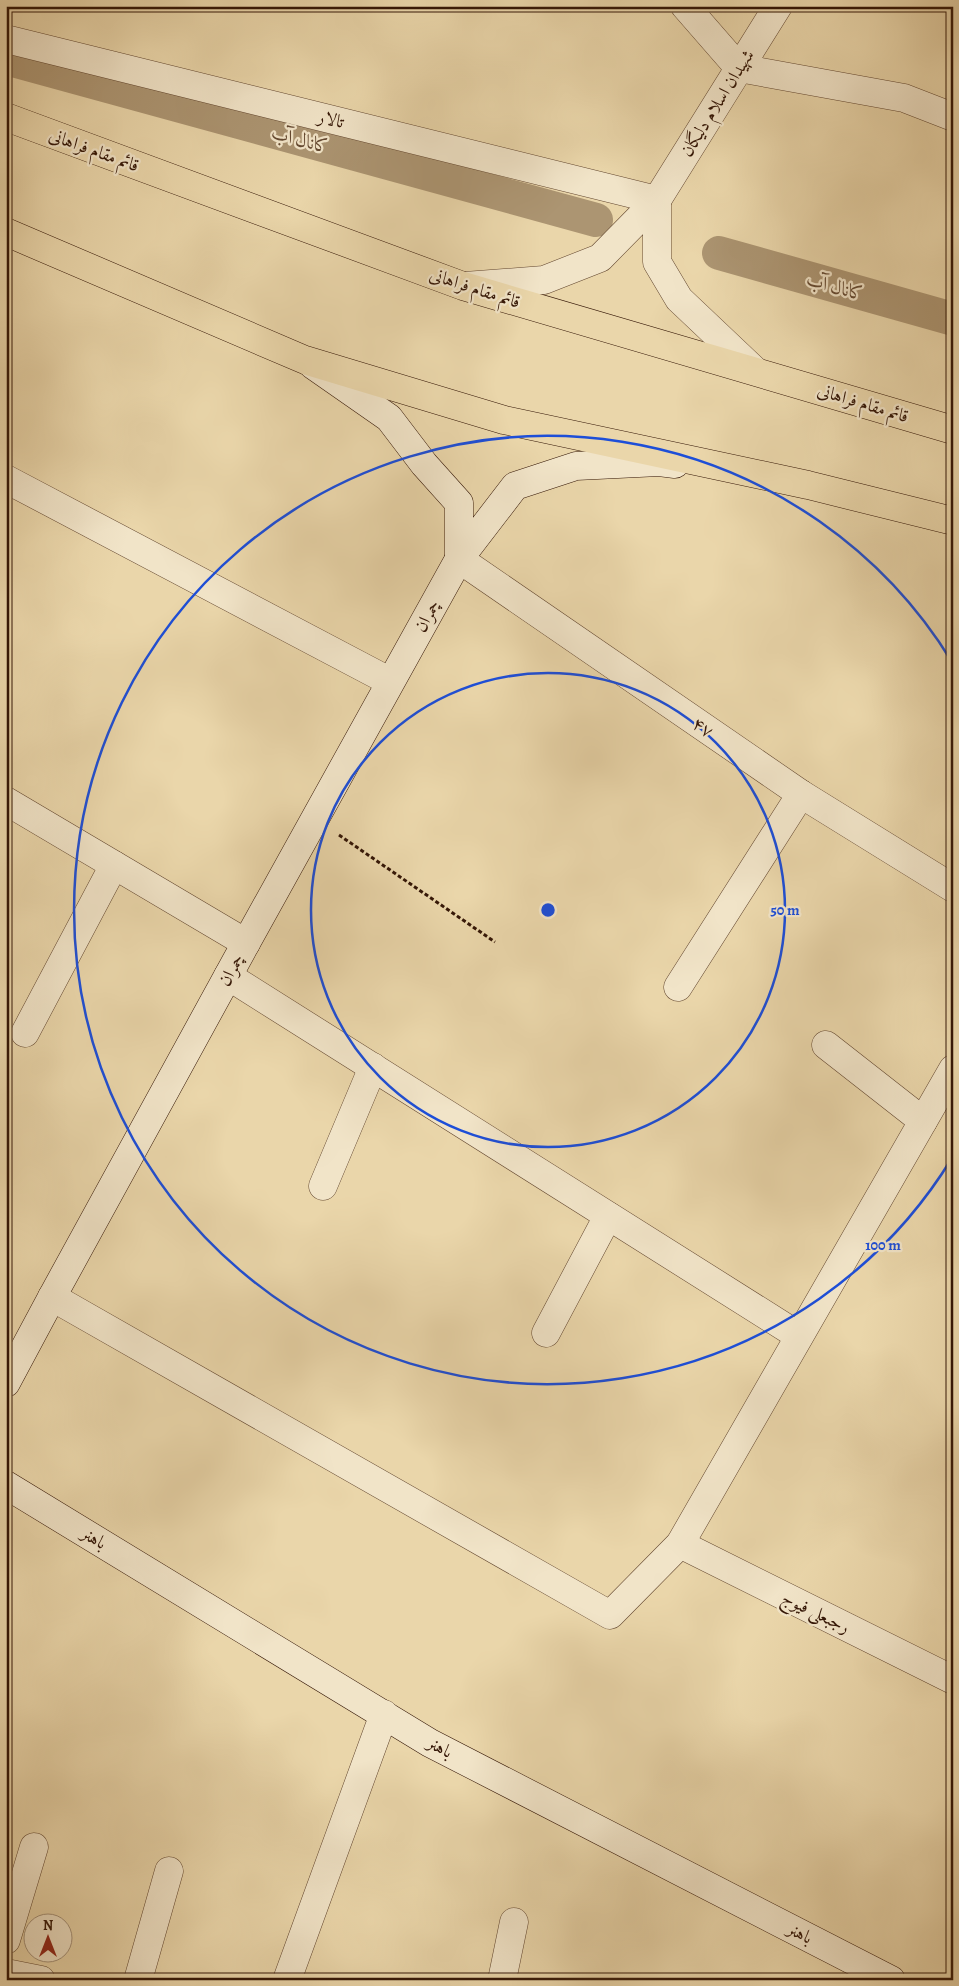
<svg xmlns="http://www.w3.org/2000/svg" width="959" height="1986" viewBox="0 0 959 1986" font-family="Alegreya,Amiri,serif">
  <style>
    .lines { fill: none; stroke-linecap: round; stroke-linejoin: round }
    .canal { stroke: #ac9572; stroke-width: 34 }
    .street-casing { stroke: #62462f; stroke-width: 29 }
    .secondary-casing { stroke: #341606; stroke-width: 29 }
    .primary-casing { stroke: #341606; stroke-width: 29 }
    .path { stroke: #341606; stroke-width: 3; stroke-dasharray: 4 2.5; stroke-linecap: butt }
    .street { stroke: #f1e4c8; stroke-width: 28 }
    .secondary { stroke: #f1e4c8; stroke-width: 28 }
    .primary { stroke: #ead6aa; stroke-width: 28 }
    .ring { fill: none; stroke: #1d4ed8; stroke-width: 2.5 }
    .labels { text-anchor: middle; stroke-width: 4.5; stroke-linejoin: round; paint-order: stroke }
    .street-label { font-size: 18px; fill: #341606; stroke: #f1e4c8 }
    .water-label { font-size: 19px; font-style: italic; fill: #644931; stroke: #f1e4c8 }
    .centre { fill: #1d4ed8; stroke: #f1e4c8; stroke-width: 2.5 }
    .ring-label { font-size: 15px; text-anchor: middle; font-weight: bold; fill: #1d4ed8; stroke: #f1e4c8; stroke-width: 4.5; stroke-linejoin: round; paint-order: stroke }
  </style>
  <rect width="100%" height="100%" fill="#ead6aa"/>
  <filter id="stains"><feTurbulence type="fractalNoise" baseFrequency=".004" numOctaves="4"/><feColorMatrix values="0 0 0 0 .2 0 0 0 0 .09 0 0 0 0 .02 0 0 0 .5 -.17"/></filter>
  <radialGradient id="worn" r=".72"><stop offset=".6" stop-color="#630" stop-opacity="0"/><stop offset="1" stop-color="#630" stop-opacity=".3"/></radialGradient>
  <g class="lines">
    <!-- canal -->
    <g class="canal">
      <path d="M6,58L596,220"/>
      <path d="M719,253L953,319"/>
    </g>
    <defs>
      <g id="street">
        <path d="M685,6L739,68L904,98L953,117"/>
        <path d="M6,39L657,200L778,6"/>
        <path d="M465,286L544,280L600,258L657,200V262L679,299L754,370"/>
        <path d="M6,479L389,681"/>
        <path d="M459,559L801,794L953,888"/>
        <path d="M6,801L246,943"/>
        <path d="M228,976L799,1336"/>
        <path d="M678,987L801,794"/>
        <path d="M25,1033L114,865"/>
        <path d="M826,1045L923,1121"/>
        <path d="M323,1186L373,1067"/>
        <path d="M52,1297L610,1615L680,1544L953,1069"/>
        <path d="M546,1333L608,1216"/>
        <path d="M680,1544L953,1680"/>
        <path d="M6,1940L34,1847"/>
        <path d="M6,1973L41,1980"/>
        <path d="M138,1980L169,1871"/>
        <path d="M287,1980L384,1714"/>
        <path d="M502,1980L514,1922"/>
      </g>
      <g id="secondary">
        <path d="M313,365L389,418L424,464L459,503V559L515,486L576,466L659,462L675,464"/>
        <path d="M6,1383L52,1297L246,943L459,559"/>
        <path d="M6,1485L430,1743L891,1980"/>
      </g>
      <g id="primary">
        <path d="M6,117L463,286L953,430"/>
        <path d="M6,232L305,360L504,420L808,485L953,521"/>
      </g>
    </defs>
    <!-- street casing -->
    <use href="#street" class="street-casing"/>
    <!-- secondary casing -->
    <use href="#secondary" class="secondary-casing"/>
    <!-- primary casing -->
    <use href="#primary" class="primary-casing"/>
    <!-- path -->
    <path class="path" d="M339,835L495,942"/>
    <!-- street -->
    <use href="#street" class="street"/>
    <!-- secondary -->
    <use href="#secondary" class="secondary"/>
    <!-- primary -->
    <use href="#primary" class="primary"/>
  </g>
  <!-- distance rings -->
  <g class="ring">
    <circle cx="548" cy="910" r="237"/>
    <path d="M952 1158A474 474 0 1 1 952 662"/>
  </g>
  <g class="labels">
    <!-- street labels -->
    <g class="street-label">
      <text transform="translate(717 103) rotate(-58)" y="6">شهیدان اسلام دلیگان</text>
      <text transform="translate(331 119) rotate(14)" y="6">تالار</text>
      <text transform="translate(94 150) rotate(20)" y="6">قائم مقام فراهانی</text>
      <text transform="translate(475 288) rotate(18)" y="6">قائم مقام فراهانی</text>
      <text transform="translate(863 403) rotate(17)" y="6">قائم مقام فراهانی</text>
      <text transform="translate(427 616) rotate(-61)" y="6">چمران</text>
      <text transform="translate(703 727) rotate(34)" y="6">۴۷</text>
      <text transform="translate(231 970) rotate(-61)" y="6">چمران</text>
      <text transform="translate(94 1538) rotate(31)" y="6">باهنر</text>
      <text transform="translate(816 1612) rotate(26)" y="6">رجبعلی فیوج</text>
      <text transform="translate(440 1747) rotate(28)" y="6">باهنر</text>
      <text transform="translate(800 1933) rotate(27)" y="6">باهنر</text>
    </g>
    <!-- water labels -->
    <g class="water-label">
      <text transform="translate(301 139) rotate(15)" y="7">کانال آب</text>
      <text transform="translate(836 286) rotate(16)" y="7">کانال آب</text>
    </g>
  </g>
  <circle cx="548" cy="910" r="8" class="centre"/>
  <g class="ring-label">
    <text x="785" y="915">50 m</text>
    <text x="883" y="1250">100 m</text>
  </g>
  <!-- margin -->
  <rect width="959" height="1986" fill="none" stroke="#ead6aa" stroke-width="25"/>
  <rect x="8" y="8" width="944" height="1971" fill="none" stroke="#341606" stroke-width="2.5"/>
  <rect x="12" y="12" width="934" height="1961" fill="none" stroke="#341606"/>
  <!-- north arrow -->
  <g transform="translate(48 1938)"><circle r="24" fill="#f1e4c8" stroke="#a5927a"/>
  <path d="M0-4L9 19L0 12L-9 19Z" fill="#8f2418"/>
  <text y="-8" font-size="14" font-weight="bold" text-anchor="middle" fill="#341606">N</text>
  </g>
  <rect width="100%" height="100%" filter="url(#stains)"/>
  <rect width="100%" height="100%" fill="url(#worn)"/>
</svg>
